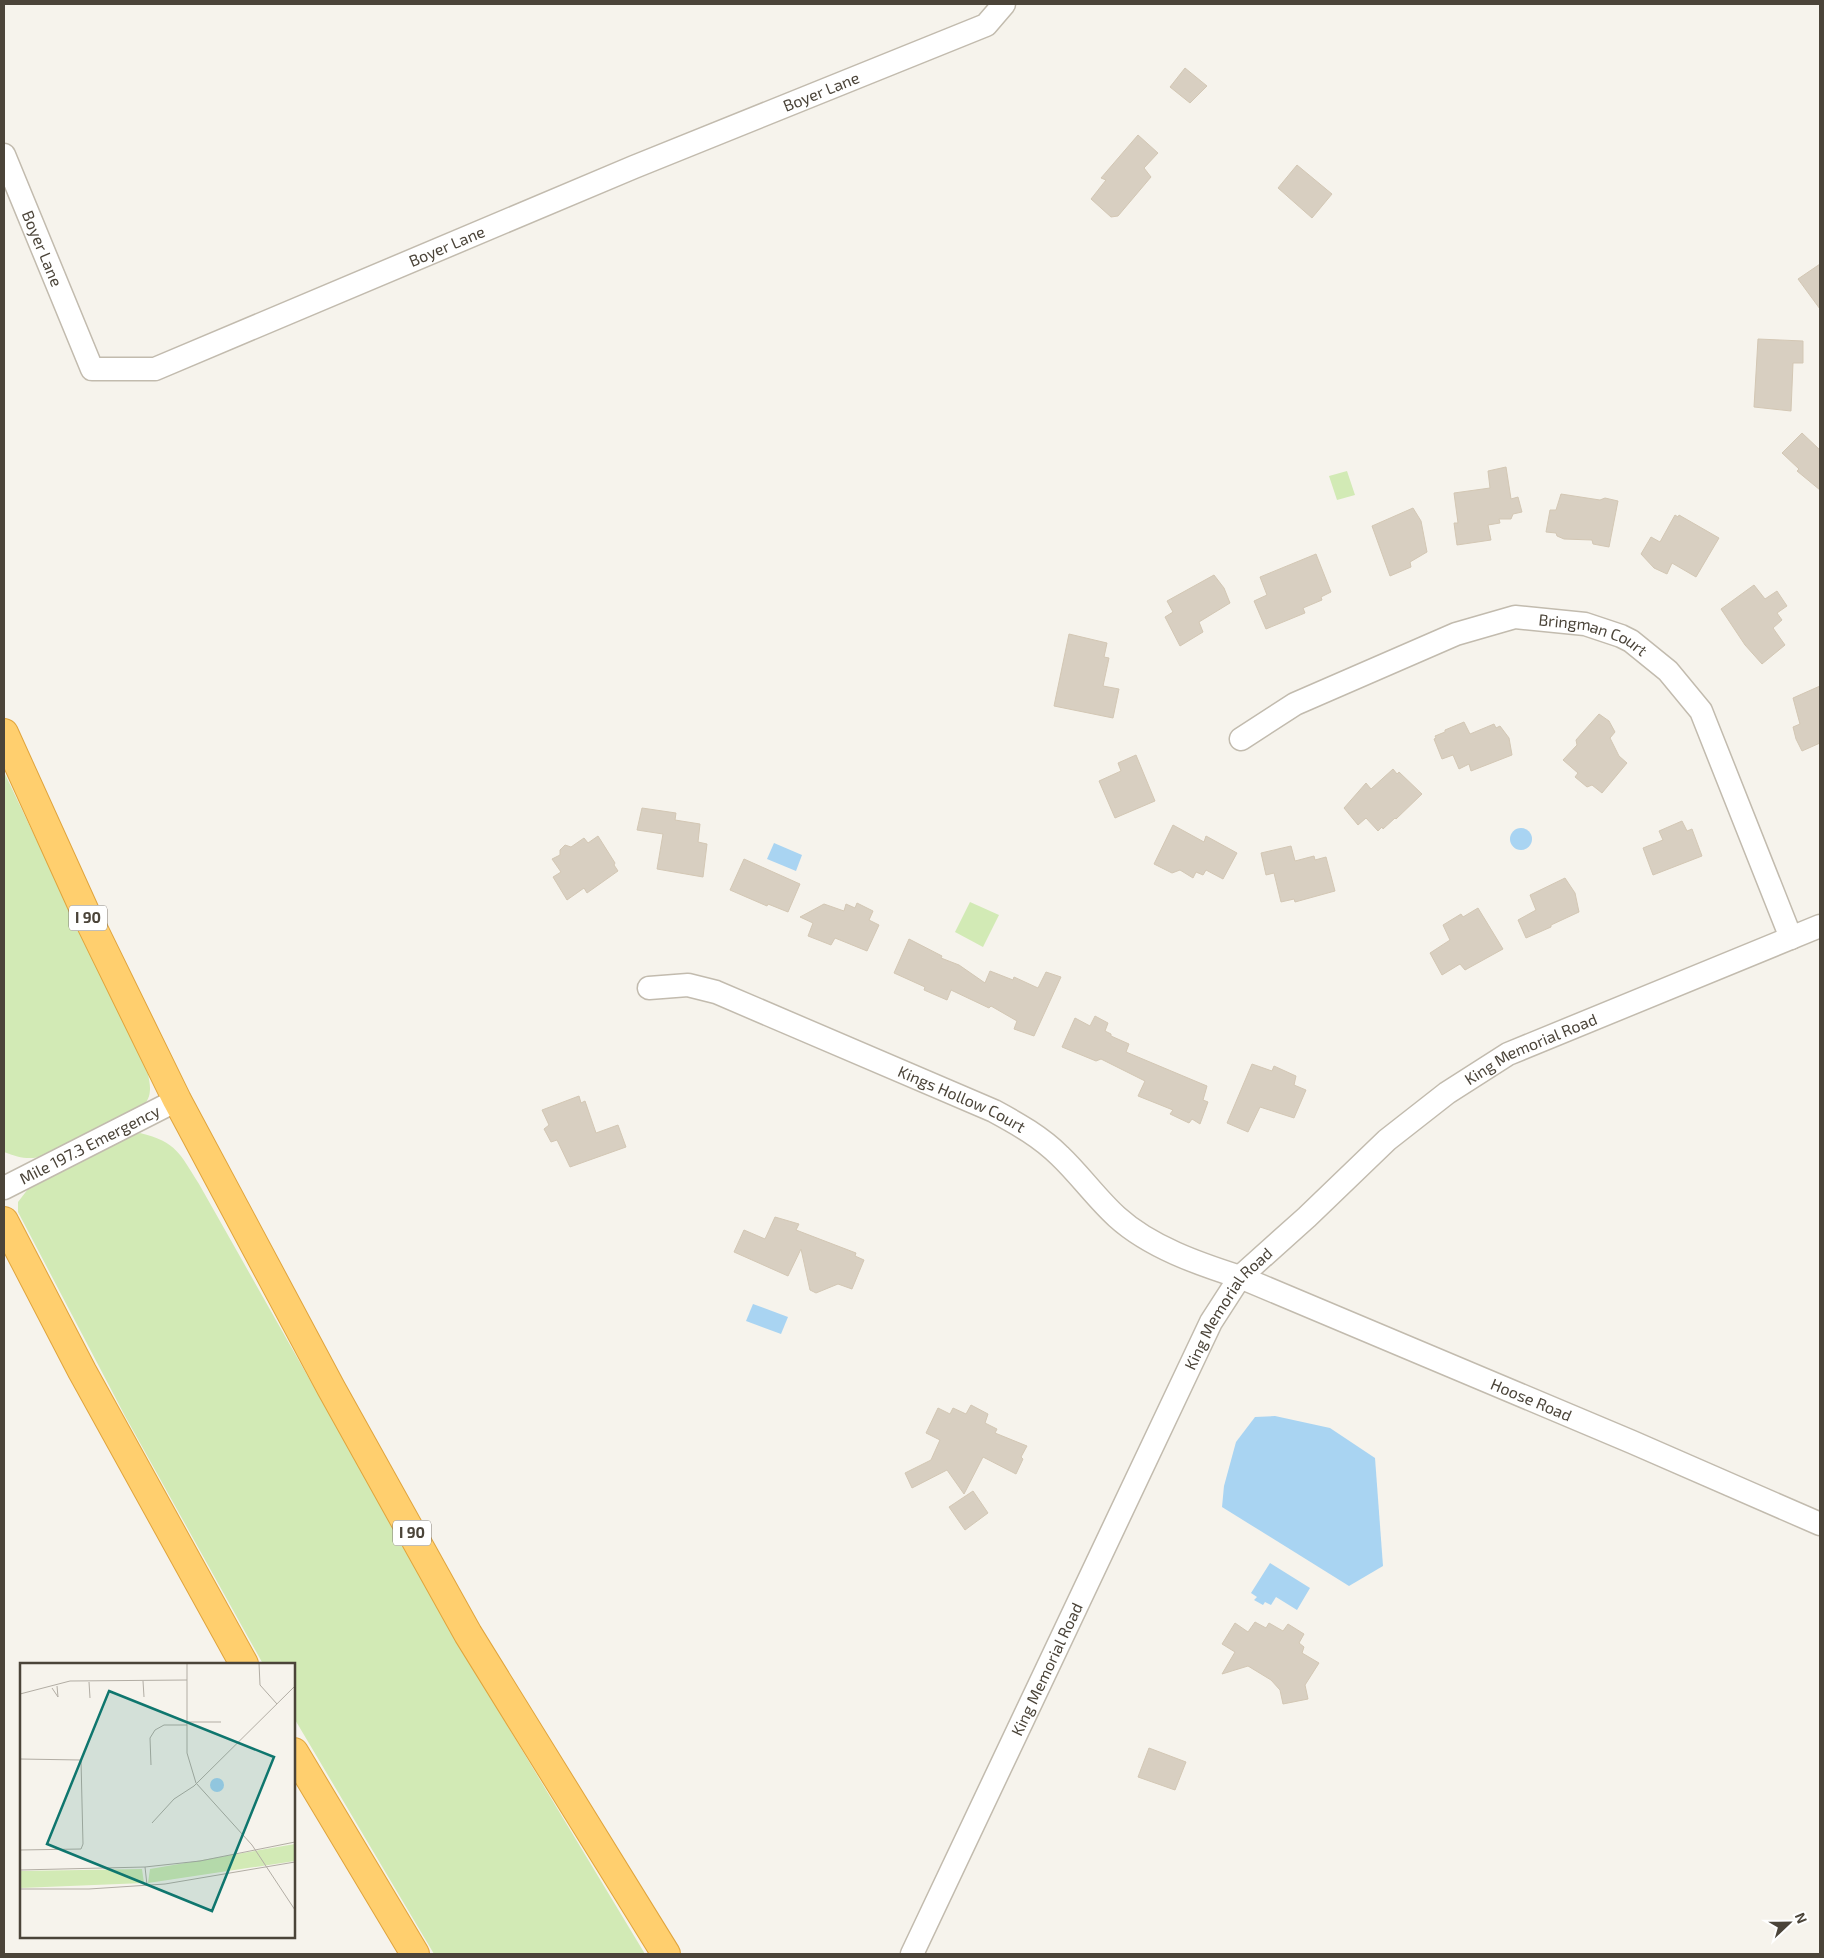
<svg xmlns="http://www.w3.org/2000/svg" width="1824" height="1958" viewBox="0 0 1824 1958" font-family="'Exo 2',sans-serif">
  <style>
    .green { fill: #d2eab5 }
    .water { fill: #a9d4f2 }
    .building { fill: #d8cfc1; stroke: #d3c7b4 }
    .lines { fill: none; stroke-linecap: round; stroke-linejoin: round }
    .minor-casing { stroke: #c2bbae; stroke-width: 25 }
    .highway-casing { stroke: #e0a43c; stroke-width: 30 }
    .minor { stroke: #fff; stroke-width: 22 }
    .highway { stroke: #ffcf6e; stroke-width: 28 }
    .labels { text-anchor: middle; stroke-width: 4.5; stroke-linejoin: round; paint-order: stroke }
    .shield { fill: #fff; stroke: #817c74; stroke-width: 1 }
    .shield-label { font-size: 15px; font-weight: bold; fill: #4b4439 }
    .street-label { font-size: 16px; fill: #4b4439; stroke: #fff }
    .inset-road { fill: none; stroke: #b2ada4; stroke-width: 1 }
    .view { fill: #0f766e; fill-opacity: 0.15; stroke: #0f766e; stroke-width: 2.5 }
    .inset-edge { fill: none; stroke: #4b4439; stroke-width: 2.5 }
  </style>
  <rect width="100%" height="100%" fill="#f6f3ec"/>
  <!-- green -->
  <g class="green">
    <path d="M1347,471L1355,495L1337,500L1329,476Z"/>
    <path d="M4,772L148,1074C151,1088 152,1098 141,1108L45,1156C29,1160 19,1158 4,1152Z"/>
    <path d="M970,902L999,915L983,947L955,932Z"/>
    <path d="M140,1133C177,1142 180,1154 199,1184L478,1677L645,1954H434L294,1718V1664H263L125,1416L18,1212V1202L28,1189L121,1139Z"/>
  </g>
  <!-- water -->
  <g class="water">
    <circle cx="1521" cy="839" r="11"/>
    <path d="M774,843L802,855L796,871L767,859Z"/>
    <path d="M753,1304L788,1317L781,1334L746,1321Z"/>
    <path d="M1275,1416L1330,1428L1375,1458L1383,1566L1349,1586L1222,1507L1224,1486L1236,1442L1255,1417Z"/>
    <path d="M1270,1563L1310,1588L1297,1610L1276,1597L1271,1605L1265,1602L1263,1605L1254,1600L1257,1597L1251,1593Z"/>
  </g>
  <!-- building -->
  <g class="building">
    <path d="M1185,68L1207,86L1190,103L1170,87Z"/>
    <path d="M1138,135L1158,153L1144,168L1151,177L1118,216L1111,217L1091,199L1106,180L1101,178Z"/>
    <path d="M1297,165L1332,194L1312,218L1278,188Z"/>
    <path d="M1820,264V309L1798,279Z"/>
    <path d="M1758,339L1803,341V363H1793L1791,411L1754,407Z"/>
    <path d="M1802,433L1820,450V490L1797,471L1799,469L1782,453Z"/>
    <path d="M1506,467L1511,499L1518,497L1522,512L1513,514L1511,519H1499L1500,523L1488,525L1491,540L1457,545L1454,523H1458L1454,493L1490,488L1488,471Z"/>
    <path d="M1561,494L1600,500L1605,498L1618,501L1609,547L1593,544L1592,540L1564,539L1557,536L1556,533L1546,532L1550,510H1556Z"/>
    <path d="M1413,508L1421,521L1427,552L1410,562L1411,567L1390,576L1372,526Z"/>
    <path d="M1675,515L1678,517L1679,515L1719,538L1696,577L1672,563L1667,574L1654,568L1641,554L1651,537L1660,542Z"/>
    <path d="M1316,554L1331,592L1321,597L1322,600L1303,608L1305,613L1266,629L1254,601L1267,595L1260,577Z"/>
    <path d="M1214,575L1224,588L1230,603L1199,622L1203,632L1180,646L1165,617L1173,612L1167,601Z"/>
    <path d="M1754,585L1765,599L1777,591L1787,606L1777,613L1782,620L1773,628L1785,645L1762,664L1745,645L1721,609Z"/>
    <path d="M1069,634L1107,643L1104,657L1109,658L1103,686L1119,689L1113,718L1054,706Z"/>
    <path d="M1820,686V743L1802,751L1796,739L1793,727L1800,724L1793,698Z"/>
    <path d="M1599,714L1609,721L1615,732L1610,738L1619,756L1627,763L1602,793L1592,785L1587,787L1575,777L1578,773L1563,760L1577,745L1576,740Z"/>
    <path d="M1464,722L1470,734L1494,724L1496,728L1500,726L1509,738L1512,755L1471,771L1469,764L1459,769L1453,755L1442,759L1434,739L1436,738L1435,736L1445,732V730Z"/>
    <path d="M1136,755L1155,801L1115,818L1099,781L1121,771L1118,763Z"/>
    <path d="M1393,769L1397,774L1399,772L1422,794L1396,819L1395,818L1383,829L1382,827L1378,831L1366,818L1358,825L1344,808L1366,783L1371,789Z"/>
    <path d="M642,808L676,813L675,820L700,824L698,842L707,844L703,877L657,869L663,834L637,830Z"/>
    <path d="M1682,821L1687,831L1692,829L1702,856L1653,875L1643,848L1663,840L1659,831Z"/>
    <path d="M1173,825L1204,842L1206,836L1237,853L1223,879L1206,870L1203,875L1196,872L1193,878L1180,870L1172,873L1154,864Z"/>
    <path d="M598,836L615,863L614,865L618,871L587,893L584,888L567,900L553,877L561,872L552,859L560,855V850L565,845L571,847L584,838L588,843Z"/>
    <path d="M1291,846L1295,861L1314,856L1315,860L1326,857L1335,891L1295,902L1294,899L1281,902L1274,873L1266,875L1261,853Z"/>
    <path d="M744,859L800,884L788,912L768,904L767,906L730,890Z"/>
    <path d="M1565,878L1575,893L1579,912L1551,925V927L1526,938L1518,920L1536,910L1530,895Z"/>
    <path d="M857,903L873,911L869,920L879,925L867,951L835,938L831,945L808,936L813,923L800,917L824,904L844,911L846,904L855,908Z"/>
    <path d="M1478,908L1503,949L1465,970L1460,964L1442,975L1430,953L1450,940L1443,925L1461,914L1463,917Z"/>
    <path d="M909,939L942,956L941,958L959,965L985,983L990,971L1013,980L1014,977L1038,988L1046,972L1061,977L1034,1036L1014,1029L1017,1021L991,1006L989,1008L951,990L947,1000L924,990L925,987L894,973Z"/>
    <path d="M1095,1016L1108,1023L1105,1031L1111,1034V1036L1129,1044L1126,1052L1207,1086L1203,1100L1208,1102L1200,1124L1192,1119L1189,1123L1170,1114L1173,1110L1138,1096L1145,1081L1101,1059L1096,1061L1062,1047L1075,1018L1090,1026Z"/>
    <path d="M1252,1064L1272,1071L1274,1066L1296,1076L1294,1085L1306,1090L1294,1118L1260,1107L1248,1132L1227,1123Z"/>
    <path d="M579,1096L581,1103L585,1101L596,1133L618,1125L626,1147L570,1167L557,1140L551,1142L544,1129L549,1125L542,1110Z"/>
    <path d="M775,1217L799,1224L796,1230L856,1253L855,1256L864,1260L852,1289L838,1284L816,1293L810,1290L801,1249L788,1276L734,1252L744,1230L765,1239Z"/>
    <path d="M971,1405L988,1414L985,1423L997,1429L995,1433L1027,1446L1021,1457L1023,1459L1016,1474L983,1457L964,1494L947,1470L912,1488L905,1473L931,1460L940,1440L926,1433L938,1408L950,1414L953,1408L966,1414Z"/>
    <path d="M973,1491L988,1513L965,1530L949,1507Z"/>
    <path d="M1255,1622L1266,1628L1269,1623L1283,1631L1288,1624L1304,1634L1299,1643L1304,1647L1302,1653L1319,1663L1305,1685L1308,1699L1283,1704L1280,1690L1271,1680L1248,1666L1222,1674L1235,1652L1222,1644L1235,1623L1248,1632Z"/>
    <path d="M1149,1748L1186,1762L1175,1790L1138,1777Z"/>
  </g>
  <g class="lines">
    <defs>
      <g id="minor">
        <path id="s1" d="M4,155L92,369H155L634,167L986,25L1004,4"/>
        <path id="s2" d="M1241,739L1295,704L1456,634L1515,617L1585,624L1621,636L1631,641L1668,671L1701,711L1791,938"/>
        <path id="s3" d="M649,988L688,985L716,992L994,1111C1018,1124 1041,1137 1060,1156C1080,1175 1097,1199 1117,1217C1150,1247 1199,1264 1240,1277L1632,1442L1820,1524"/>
        <path id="s4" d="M4,1188L177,1100"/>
        <path id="s5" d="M912,1954L1211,1322L1240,1277L1307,1217L1387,1140L1447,1093L1508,1054L1820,926"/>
      </g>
      <g id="highway">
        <path d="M4,733L87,916L177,1100L331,1388L468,1634L666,1954"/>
        <path d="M4,1221L82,1371L244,1664"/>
        <path d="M294,1752L415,1954"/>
      </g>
    </defs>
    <!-- minor casing -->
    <use href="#minor" class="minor-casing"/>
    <!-- highway casing -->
    <use href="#highway" class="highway-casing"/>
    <!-- minor -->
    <use href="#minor" class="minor"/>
    <!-- highway -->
    <use href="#highway" class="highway"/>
  </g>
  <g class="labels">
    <!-- shield labels -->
    <g class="shield">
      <rect x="69" y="905.5" width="38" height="25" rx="4"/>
      <rect x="393" y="1520.5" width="38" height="25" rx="4"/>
    </g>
    <g class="shield-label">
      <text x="88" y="923">I 90</text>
      <text x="412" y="1538">I 90</text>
    </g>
    <!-- street labels -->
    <g class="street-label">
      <text dy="6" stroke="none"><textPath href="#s1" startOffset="1016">Boyer Lane</textPath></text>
      <text dy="6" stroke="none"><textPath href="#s1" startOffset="611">Boyer Lane</textPath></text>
      <text dy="6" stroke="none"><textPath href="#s1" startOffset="101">Boyer Lane</textPath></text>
      <text dy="6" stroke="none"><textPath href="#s2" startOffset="382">Bringman Court</textPath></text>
      <text dy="6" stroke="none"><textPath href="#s5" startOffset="1125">King Memorial Road</textPath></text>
      <text dy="6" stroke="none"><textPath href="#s3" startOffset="336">Kings Hollow Court</textPath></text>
      <text dy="6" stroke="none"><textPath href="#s4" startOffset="96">Mile 197.3 Emergency</textPath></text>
      <text dy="6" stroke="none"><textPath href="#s5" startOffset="720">King Memorial Road</textPath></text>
      <text dy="6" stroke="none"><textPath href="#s3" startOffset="988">Hoose Road</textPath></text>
      <text dy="6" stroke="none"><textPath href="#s5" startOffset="315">King Memorial Road</textPath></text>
    </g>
  </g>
  <!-- overview -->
  <g transform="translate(20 1663)">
    <rect width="275" height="275" fill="#f6f3ec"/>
    <path d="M275,181V198L128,220L130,206ZM122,206L124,220L0,225V208Z" fill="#d2eab5"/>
    <path d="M190 122a7 7 0 1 1 14 0a7 7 0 1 1-14 0Z" fill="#a9d4f2"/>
    <path class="inset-road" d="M167,0V90L176,120L232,182L275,247M239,0L240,22L257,41M123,18L124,34M69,19L70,35M32,25L38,34L37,23M0,31L50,18L167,17M167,59H201M0,96L61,97L63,181L61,186L0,187M131,102L130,75L135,67L144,62H167M132,160L154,136L174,123L275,23M125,204L127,222M0,207L125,204L180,198L275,179M0,226H69L145,221L275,199"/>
    <path class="view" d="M89,28L254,94L192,248L27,181Z"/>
    <rect width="275" height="275" class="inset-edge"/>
  </g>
  <!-- border -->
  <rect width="1824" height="1958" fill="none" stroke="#4b4439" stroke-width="10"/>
  <!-- north arrow -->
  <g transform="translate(1789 1923) rotate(68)" stroke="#ffffff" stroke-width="4" paint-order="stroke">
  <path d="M0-4L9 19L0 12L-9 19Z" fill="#4b4439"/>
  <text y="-8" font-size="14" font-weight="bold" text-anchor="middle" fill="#4b4439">N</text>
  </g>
</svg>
